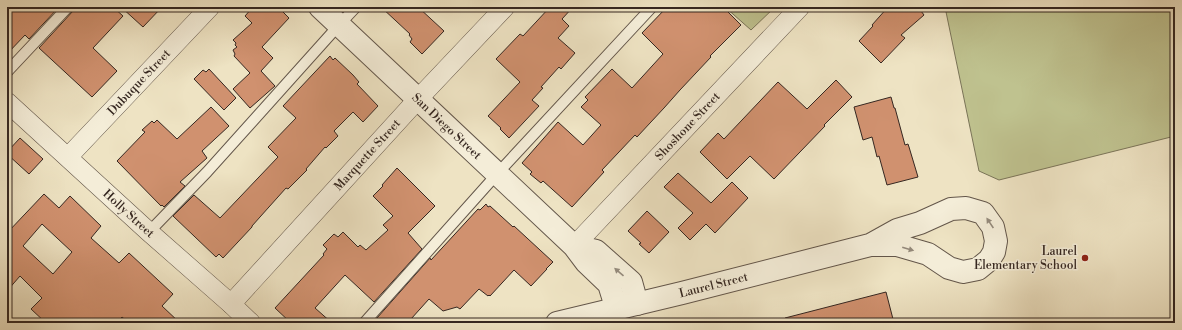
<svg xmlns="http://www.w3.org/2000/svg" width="1182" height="330" viewBox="0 0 1182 330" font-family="'Libre Bodoni',serif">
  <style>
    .green { fill: #bfc28f; stroke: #7a7458 }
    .building { fill: #d0916f; stroke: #352721; fill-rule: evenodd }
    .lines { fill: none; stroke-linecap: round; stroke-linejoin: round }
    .service-casing { stroke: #63564a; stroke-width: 12 }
    .minor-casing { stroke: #63564a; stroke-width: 20 }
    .tertiary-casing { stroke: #63564a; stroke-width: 24 }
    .service { stroke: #f4edd8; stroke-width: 10 }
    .minor { stroke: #f4edd8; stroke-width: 19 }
    .tertiary { stroke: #f4edd8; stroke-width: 22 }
    .oneway { fill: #948a7c }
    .poi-dot { fill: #8f2418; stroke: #f4edd8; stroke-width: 1.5 }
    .labels { text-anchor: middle; stroke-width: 3; stroke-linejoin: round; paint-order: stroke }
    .street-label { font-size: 12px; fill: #352721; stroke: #f4edd8 }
    .poi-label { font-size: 12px; fill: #352721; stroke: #f4edd8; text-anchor: end }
  </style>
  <rect width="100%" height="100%" fill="#eee3c3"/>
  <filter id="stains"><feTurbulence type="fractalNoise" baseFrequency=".005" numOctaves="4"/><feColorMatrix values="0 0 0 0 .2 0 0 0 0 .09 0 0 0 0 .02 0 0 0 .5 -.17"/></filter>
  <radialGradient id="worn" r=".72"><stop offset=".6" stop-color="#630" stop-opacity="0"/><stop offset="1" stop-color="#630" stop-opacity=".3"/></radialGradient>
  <!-- green -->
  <g class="green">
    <path d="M725,7H775L751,30Z"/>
    <path d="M945,7H1175V136L999,180L979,171Z"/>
  </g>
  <!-- building -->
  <g class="building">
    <path d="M7,7H59L29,39L25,35L7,54Z"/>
    <path d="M74,7H113L123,16L93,48L117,71L92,97L39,48L73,11Z"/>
    <path d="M121,7H162L143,27Z"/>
    <path d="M253,7H278L289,18L262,47L273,58L261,71L275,86L250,108L233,89L250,73L234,56L235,54L233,50L237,47L235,45L236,43L233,40L252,23L245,16Z"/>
    <path d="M381,7H418L444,31L422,54L410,42L412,39L409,35L410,34Z"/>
    <path d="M550,7H573L562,19L569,26L558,38L575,53L561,69L559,67L541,87L543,88L532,100L539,106L509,138L500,129L501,128L488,116L520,82L496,59L520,34L523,36Z"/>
    <path d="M667,7H723L741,25L710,56L711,57L680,90L664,108L637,137L635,135L602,170L604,172L572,207L543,181L541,183L530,174L532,172L522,163L558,122L583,145L601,125L581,107L588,100L585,97L612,69L632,88L663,54L642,33Z"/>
    <path d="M888,7H918L924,15L901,35L905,38L881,63L859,41L873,26L872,25Z"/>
    <path d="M330,56L333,60L335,58L353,75L359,82L357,84L378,106L363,122L353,112L334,131L338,136L326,148L325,147L306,169L307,170L288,189L286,188L260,217L252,226V227L223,258L219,254L216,257L173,216L194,195L220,218L278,157L268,147L296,118L283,106Z"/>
    <path d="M209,69L236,98L224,110L194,79L203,70L206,72Z"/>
    <path d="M836,80L852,97L824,125L825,126L774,179L750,156L727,179L700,152L718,133L724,139L778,82L807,109Z"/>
    <path d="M891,97L894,108H895L905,145L908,144L909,147L918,177L887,185L879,156L877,157L872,137L863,140L854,107Z"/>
    <path d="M211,107L229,126L202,151L207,158L180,182L185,186L164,207L162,205L161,206L117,161L145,132L142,130L152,121L154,123L157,120L177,139Z"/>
    <path d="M20,138L43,159L29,174L7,154V152Z"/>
    <path d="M397,168L435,206L408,233L422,249L374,302L345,275L315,308L332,323H291L275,308L324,255L323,254L327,249L323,245L334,234L338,237L343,232L358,247L360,245L366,250L388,230L383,225L393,216L373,196L383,186L382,185Z"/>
    <path d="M678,173L711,203L732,182L748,198L715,233L706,224L690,240L678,228L693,213L664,187Z"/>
    <path d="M44,194L59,208L70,196L101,226L91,238L119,263L129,253L173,294L162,306L180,323H129L122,317L116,323H46L31,309L42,298L20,276L7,291V233ZM42,224L72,252L53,274L23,246Z"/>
    <path d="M486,204L488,207L490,206L513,227L514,226L553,262L546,269H547L531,286L514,270L490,296L489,295L488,296L479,289L460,309L457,307L443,311L429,299L411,319L395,323H383L377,318L430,258L431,260L478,209L480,210Z"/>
    <path d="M647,211L669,232L649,253L639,244L641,243L628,231Z"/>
    <path d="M886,292L894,323H785V318Z"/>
  </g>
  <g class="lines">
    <defs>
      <g id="service">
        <path d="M7,72L68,7"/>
        <path d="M149,232L207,172L339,25L356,7"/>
        <path d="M364,323L497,174L652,7"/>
      </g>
      <g id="minor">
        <path id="s1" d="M7,102L149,232L231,304L251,323"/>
        <path id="s2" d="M68,157L210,7"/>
        <path id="s3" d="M574,246L800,7"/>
        <path id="s4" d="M231,304L418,99L505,7"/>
      </g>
      <g id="tertiary">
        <path id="s5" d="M320,7L574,246L586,262L609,284L617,310"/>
        <path d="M579,247L596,251L631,282L637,304"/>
        <path id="s6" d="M557,323L682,293L870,245L897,230L920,223L951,209L966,208L983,213L993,227L996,241L994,252L989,260L978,269L963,272L949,268L928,254L897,245H870"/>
      </g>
    </defs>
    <!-- service casing -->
    <use href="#service" class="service-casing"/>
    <!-- minor casing -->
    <use href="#minor" class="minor-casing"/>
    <!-- tertiary casing -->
    <use href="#tertiary" class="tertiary-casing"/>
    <!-- service -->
    <use href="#service" class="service"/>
    <!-- minor -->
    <use href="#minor" class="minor"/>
    <!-- tertiary -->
    <use href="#tertiary" class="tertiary"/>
  </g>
  <!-- one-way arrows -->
  <defs><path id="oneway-solid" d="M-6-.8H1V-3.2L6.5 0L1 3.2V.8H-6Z"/></defs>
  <g class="oneway">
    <use href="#oneway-solid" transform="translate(990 223) rotate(-124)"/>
    <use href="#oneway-solid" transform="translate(908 249) rotate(16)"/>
    <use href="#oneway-solid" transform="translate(619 272) rotate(-139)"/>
  </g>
  <!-- markers -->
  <circle class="poi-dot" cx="1085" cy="258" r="4"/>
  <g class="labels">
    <!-- street labels -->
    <g class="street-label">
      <text dy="4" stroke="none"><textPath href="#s2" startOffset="103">Dubuque Street</textPath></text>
      <text dy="4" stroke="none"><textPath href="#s5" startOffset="174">San Diego Street</textPath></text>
      <text dy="4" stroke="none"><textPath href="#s3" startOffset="165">Shoshone Street</textPath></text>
      <text dy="4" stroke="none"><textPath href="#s4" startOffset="202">Marquette Street</textPath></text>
      <text dy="4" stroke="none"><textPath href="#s1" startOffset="165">Holly Street</textPath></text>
      <text dy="4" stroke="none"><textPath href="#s6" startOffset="161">Laurel Street</textPath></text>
    </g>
    <!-- poi labels -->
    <g class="poi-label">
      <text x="1077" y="255">Laurel<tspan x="1077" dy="14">Elementary School</tspan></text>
    </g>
  </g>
  <!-- margin -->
  <rect width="1182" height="330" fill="none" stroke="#eee3c3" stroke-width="24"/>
  <rect x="8" y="8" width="1166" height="314" fill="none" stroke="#352721" stroke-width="2"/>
  <rect x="12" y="12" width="1158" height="306" fill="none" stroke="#352721"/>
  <rect width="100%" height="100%" filter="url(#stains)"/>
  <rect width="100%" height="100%" fill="url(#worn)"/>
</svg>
